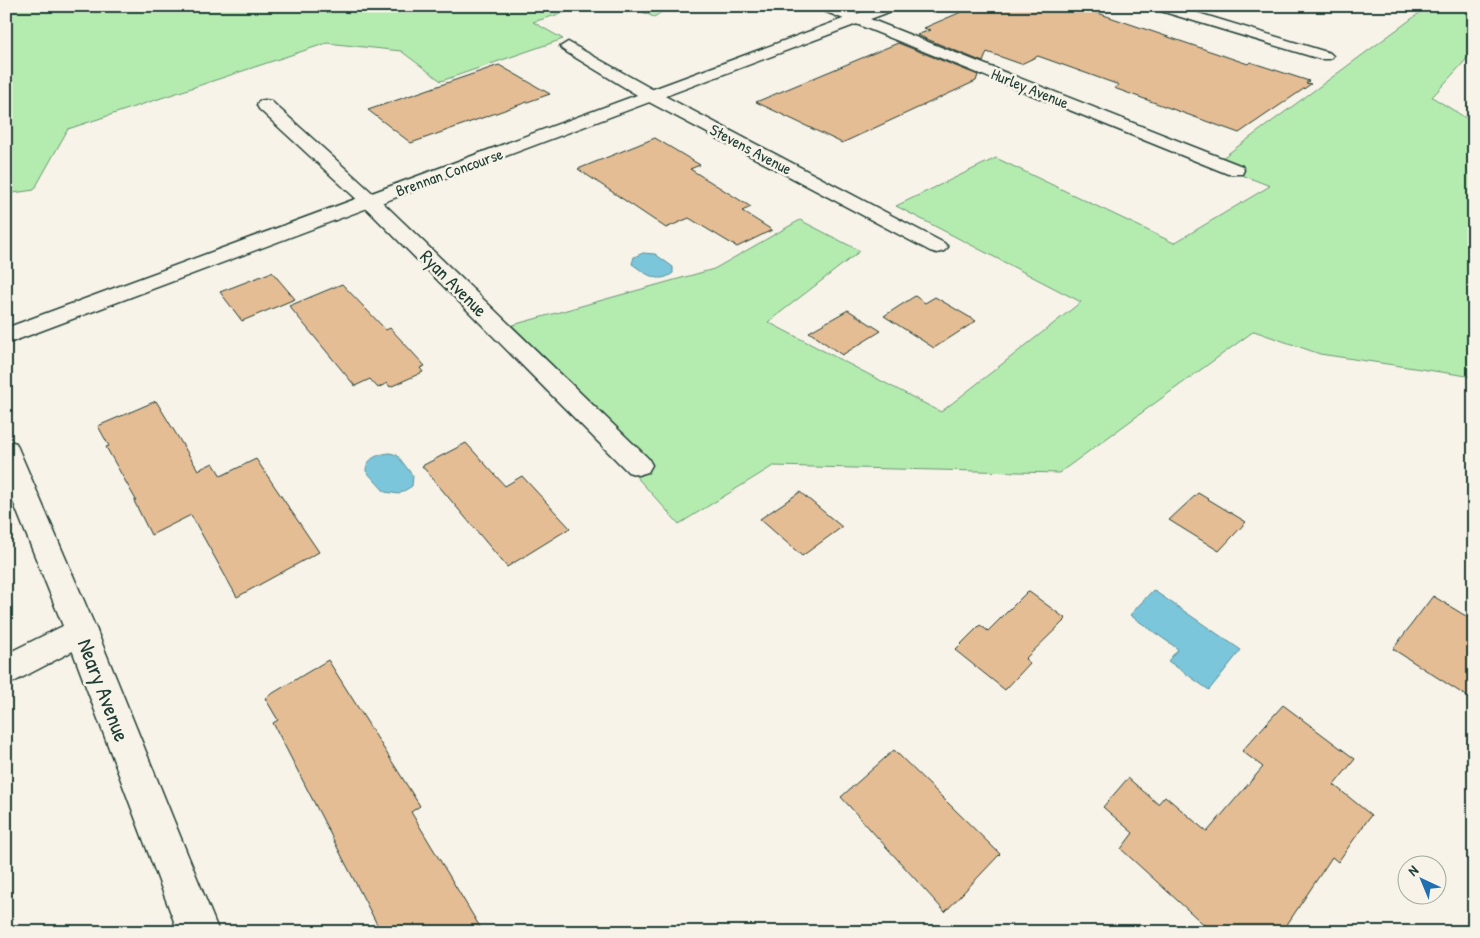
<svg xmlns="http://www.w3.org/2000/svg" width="1480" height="938" viewBox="0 0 1480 938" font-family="'Patrick Hand',sans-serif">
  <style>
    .green { fill: #b4ecb0; stroke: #6a9472 }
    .water { fill: #7bc6db; stroke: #568f98 }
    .building { fill: #e5bd95; stroke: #1f3d34 }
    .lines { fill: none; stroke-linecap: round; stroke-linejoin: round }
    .street-casing { stroke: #1f3d34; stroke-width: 3 }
    .secondary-casing { stroke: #1f3d34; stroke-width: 3 }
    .street { fill: #f7f3e8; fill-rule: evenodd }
    .secondary { fill: #f7f3e8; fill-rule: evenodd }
    .labels { text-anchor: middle; stroke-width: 5; stroke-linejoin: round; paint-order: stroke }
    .far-street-label { font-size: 16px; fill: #1f3d34; stroke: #f7f3e8 }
    .street-label { font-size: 19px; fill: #1f3d34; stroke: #f7f3e8 }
    .near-street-label { font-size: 22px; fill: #1f3d34; stroke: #f7f3e8 }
  </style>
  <rect width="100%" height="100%" fill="#f7f3e8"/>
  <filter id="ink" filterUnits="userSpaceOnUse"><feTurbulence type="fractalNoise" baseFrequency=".02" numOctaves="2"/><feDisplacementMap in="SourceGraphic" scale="10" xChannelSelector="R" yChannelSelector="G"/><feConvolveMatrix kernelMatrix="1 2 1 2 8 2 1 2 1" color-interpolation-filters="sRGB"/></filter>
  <g filter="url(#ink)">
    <!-- green -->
    <g class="green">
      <path d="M6,6H586L533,22L563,39L441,81L401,51L327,43L68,129L34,190L6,194Z"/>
      <path d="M629,6H671L654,17Z"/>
      <path d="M1429,6H1474V51L1432,97L1474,123V377L1320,354L1254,331L1059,473L773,466L679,524L502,328L714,269L800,220L860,251L768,322L941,412L1081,302L896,206L996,158L1174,243L1270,186L1214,164Z"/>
    </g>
    <!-- water -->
    <g class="water">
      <path d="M643,253L655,254L673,267V273C658,285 645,273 632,264L634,257Z"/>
      <path d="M390,453L397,455L413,476L412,486L399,494L385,492L366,471C366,458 379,454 390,453Z"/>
      <path d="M1153,590L1241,650L1209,690L1168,661L1178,649L1130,615Z"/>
    </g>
    <!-- building -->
    <g class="building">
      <path d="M975,6H1077L1248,64L1250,62L1309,81L1306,83L1311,84L1239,133L1114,88L1119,85L1038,56L1021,64L987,52L983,62L917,35L930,30L924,28Z"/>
      <path d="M898,43L978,75L976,81L842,143L756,102Z"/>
      <path d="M499,65L550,94L411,143L368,110Z"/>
      <path d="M655,138L700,165L690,169L751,207L742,211L772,230L737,247L689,218L666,228L578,169Z"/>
      <path d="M272,272L295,299L242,321L220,292Z"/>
      <path d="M342,284L386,330L390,328L425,366L420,368L423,372L390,387L387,383L378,388L370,379L355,386L289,306Z"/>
      <path d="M915,296L925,303L935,297L976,321L934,348L884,316Z"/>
      <path d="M848,310L881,331L842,355L809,332Z"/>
      <path d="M156,401L198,470L213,463L221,476L256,459L319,552L237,597L191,515L151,535L134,501L136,500L106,447L109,446L98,426Z"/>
      <path d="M466,443L505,486L522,476L570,528L507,567L422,466Z"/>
      <path d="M800,492L842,527L802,556L760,519Z"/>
      <path d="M1198,493L1246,522L1219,551L1169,520Z"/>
      <path d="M1028,591L1066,619L1025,659L1030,663L1005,690L955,650L980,625L988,631Z"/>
      <path d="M1433,596L1474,621V701L1393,649Z"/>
      <path d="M328,660L420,806L411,812L483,932H381L273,723L278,720L265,698Z"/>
      <path d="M1283,705L1355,759L1334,785L1371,815L1338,862L1332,857L1282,932H1212L1121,849L1133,833L1103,807L1128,778L1158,804L1165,796L1207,832L1263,767L1242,751Z"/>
      <path d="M894,750L1000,854L945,912L841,797Z"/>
    </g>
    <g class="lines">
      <defs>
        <g id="street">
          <path d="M817,6H837L1242,166L1244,170L1242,174H1228L819,9Z"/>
          <path d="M1152,6H1175L1330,53L1333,56L1330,59H1320L1154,9Z"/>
          <path d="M568,42L659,93L944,243L948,247L944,251L937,253L930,251L647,101L563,50L560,47Z"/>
          <path d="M265,100L271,101L377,197L648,458L652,465L648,472L638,475L628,472L363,205L259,109L257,105L259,101Z"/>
          <path d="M81,617L92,621L97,631L92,641L6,686V654Z"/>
        </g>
        <g id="secondary">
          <path d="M878,6H899L897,9L6,344V328Z"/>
          <path d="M6,440L16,443L19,450L97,631L219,932H178L65,631L6,484Z"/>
        </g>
      </defs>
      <!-- street casing -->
      <use href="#street" class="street-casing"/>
      <!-- secondary casing -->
      <use href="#secondary" class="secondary-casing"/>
      <!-- street -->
      <use href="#street" class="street"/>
      <!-- secondary -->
      <use href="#secondary" class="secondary"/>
    </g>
  </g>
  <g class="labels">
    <!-- far-street labels -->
    <g class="far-street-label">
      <text transform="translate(1030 88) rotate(22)" y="6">Hurley Avenue</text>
      <text transform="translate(751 149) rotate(28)" y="6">Stevens Avenue</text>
      <text transform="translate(449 172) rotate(-20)" y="6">Brennan Concourse</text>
    </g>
    <!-- street labels -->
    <g class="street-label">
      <text transform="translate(454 283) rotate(45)" y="7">Ryan Avenue</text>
    </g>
    <!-- near-street labels -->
    <g class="near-street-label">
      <text transform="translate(104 690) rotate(69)" y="8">Neary Avenue</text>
    </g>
  </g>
  <!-- margin -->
  <rect width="1480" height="938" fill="none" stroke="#f7f3e8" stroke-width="25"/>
  <rect x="12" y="12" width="1455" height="913" fill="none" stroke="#1f3d34" stroke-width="2" filter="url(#ink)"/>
  <!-- north arrow -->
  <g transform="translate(1422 880) rotate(316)"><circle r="24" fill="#f7f3e8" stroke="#a1aaa0"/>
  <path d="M0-4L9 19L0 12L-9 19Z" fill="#1f6fb2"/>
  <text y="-8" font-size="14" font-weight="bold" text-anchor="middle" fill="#1f3d34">N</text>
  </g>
</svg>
